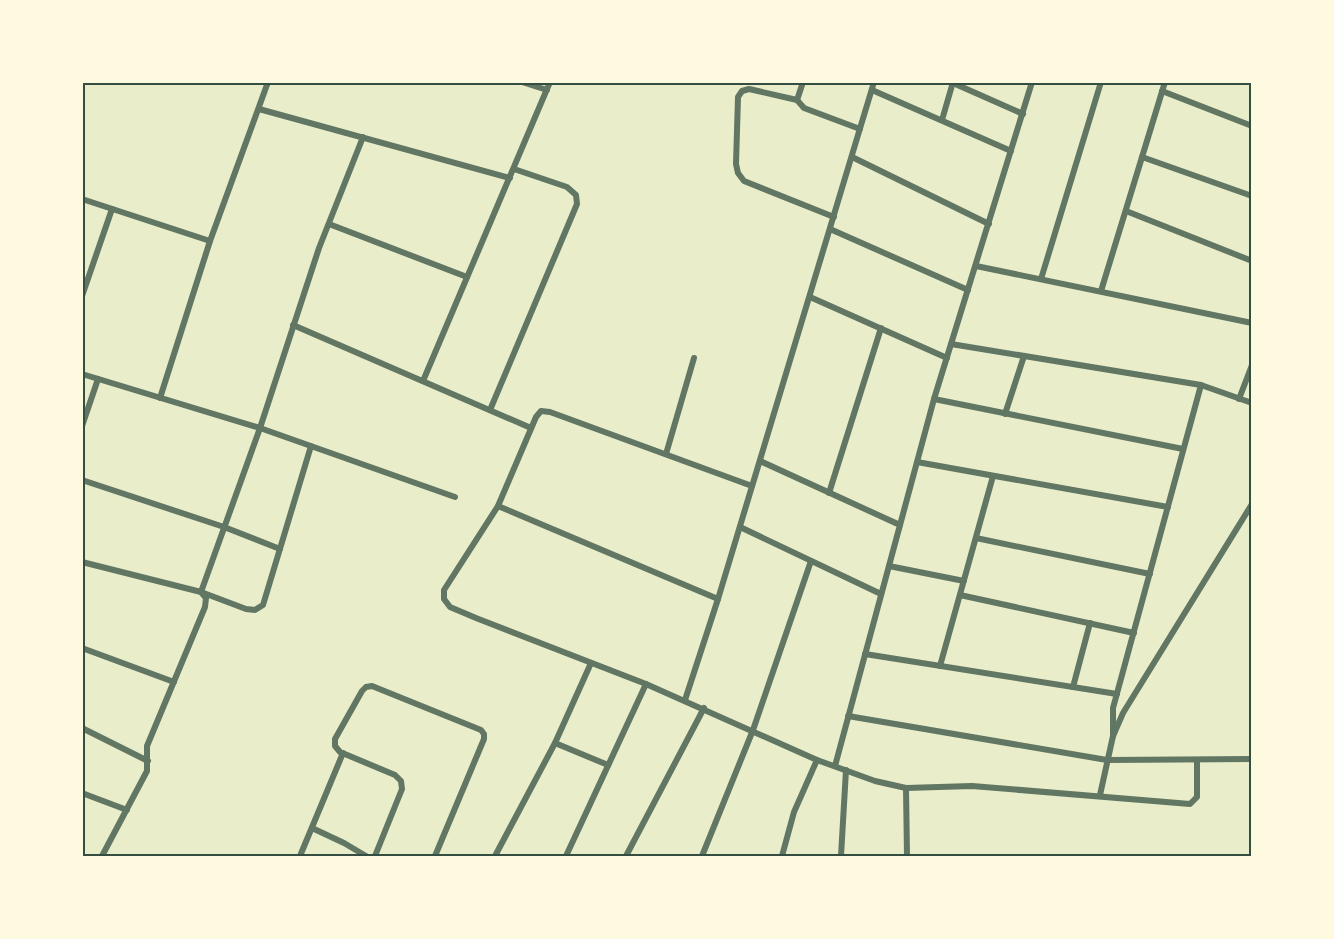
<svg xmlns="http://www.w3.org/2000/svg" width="1334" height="939" viewBox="0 0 1334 939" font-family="Quicksand,sans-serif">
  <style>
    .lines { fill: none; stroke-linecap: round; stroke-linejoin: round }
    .minor { stroke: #617663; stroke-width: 6 }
    .neatline { fill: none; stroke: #344e41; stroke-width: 2 }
  </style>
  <rect width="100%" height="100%" fill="#e9edc9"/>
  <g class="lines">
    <!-- minor -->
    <g class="minor">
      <path d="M522,82L547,90"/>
      <path d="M953,83L1023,114"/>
      <path d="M872,90L1011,151"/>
      <path d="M1162,91L1252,126"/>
      <path d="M797,100L803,82"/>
      <path d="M259,109L510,178"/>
      <path d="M942,120L953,82"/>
      <path d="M852,157L989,224"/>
      <path d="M1142,157L1252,196"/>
      <path d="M82,199L210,241"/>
      <path d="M1126,211L1252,261"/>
      <path d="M834,217L744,181L738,173L736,164L738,97L742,91L749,89L797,100L804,108L860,129"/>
      <path d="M329,224L467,277"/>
      <path d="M830,229L968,290"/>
      <path d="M976,266L1252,323"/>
      <path d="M1041,279L1101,82"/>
      <path d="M1101,291L1165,82"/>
      <path d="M82,296L112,209"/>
      <path d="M810,297L947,358"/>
      <path d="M293,325L531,428"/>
      <path d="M951,344L1201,385L1252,403"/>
      <path d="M82,374L260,428L455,497"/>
      <path d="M423,381L550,82"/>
      <path d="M160,398L210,241L268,82"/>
      <path d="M934,399L1183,449"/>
      <path d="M1239,399L1252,365"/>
      <path d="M490,410L577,204L576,195L567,187L514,169"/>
      <path d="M1005,414L1024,356"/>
      <path d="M82,426L98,379"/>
      <path d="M666,454L694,358"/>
      <path d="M760,461L900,525"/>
      <path d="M917,462L1168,507"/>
      <path d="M82,480L224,527L280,549"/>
      <path d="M752,486L550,412L541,411L536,417L498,506L444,590V599L450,607L476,618L646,684L817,760L875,781L906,788L972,786L1190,804L1197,797V760"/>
      <path d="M829,493L881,328"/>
      <path d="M498,506L718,599"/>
      <path d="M740,527L881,594"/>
      <path d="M976,538L1150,574"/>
      <path d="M82,562L201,592L246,609L255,610L263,605L311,446"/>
      <path d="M889,566L964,581"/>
      <path d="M201,592L260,428L319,248L363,137"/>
      <path d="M960,595L1134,633"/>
      <path d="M82,648L174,682"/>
      <path d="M865,654L1117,694"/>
      <path d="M940,666L993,476"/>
      <path d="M1073,687L1090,623"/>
      <path d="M685,700L718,599L874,82"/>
      <path d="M848,716L1107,760L1252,759"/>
      <path d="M82,728L148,761"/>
      <path d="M1113,736V708L1201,385"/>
      <path d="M555,743L608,765"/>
      <path d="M835,766L934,399L1032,82"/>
      <path d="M906,788L907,856"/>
      <path d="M82,793L127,810"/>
      <path d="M1100,795L1113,736L1123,713L1252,504"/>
      <path d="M312,828L344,843L366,856"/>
      <path d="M102,856L147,771V746L205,607L206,598L201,592"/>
      <path d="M300,856L343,753"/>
      <path d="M375,856L402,789L401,781L395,775L340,752L335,746V739L362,691L366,687L372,686L481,730L484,734V739L435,856"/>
      <path d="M495,856L555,743L591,663"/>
      <path d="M566,856L646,684"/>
      <path d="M626,856L704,708"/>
      <path d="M702,856L753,730L811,561"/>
      <path d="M782,856L794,812L817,760"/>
      <path d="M841,856L846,770"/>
    </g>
  </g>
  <!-- border -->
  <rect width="1334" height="939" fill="none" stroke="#fefae0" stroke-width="168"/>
  <rect x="84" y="84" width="1166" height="771" class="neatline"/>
</svg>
